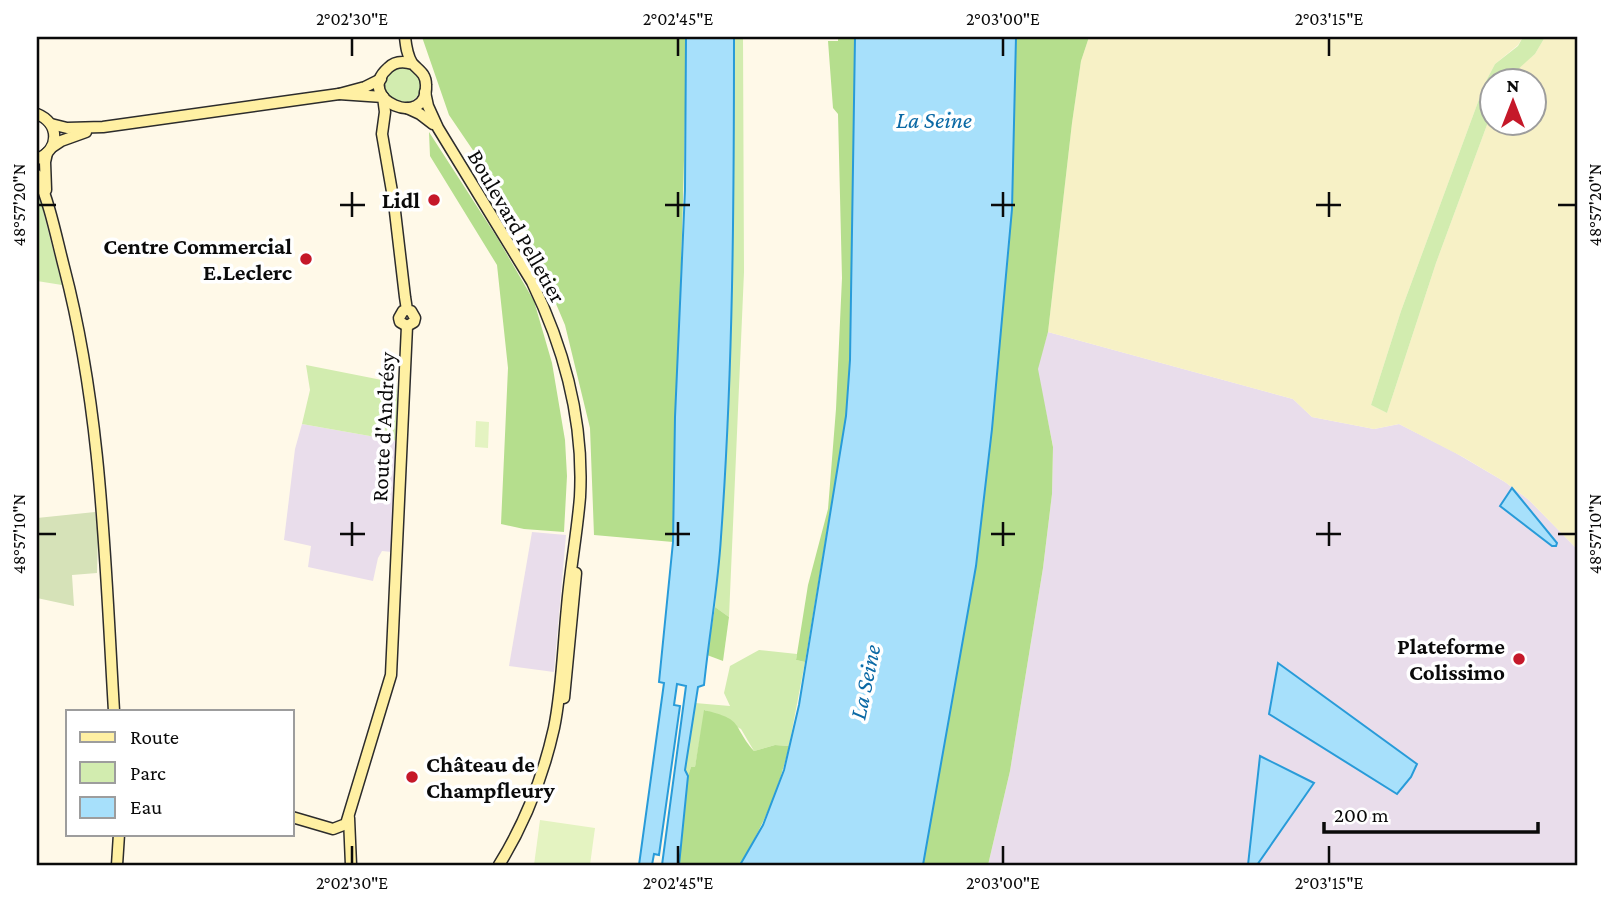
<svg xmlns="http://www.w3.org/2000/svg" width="1614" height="902" viewBox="0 0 1614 902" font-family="'Crimson Pro',serif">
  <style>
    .industrial { fill: #e9ddeb }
    .farmland { fill: #f7f1c6 }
    .green { fill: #d2ecaf }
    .forest { fill: #b5de8d }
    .cemetery { fill: #d6e2b8 }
    .pitch { fill: #e4f3c1 }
    .water { fill: #a7e0fb; stroke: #289bd9; stroke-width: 2 }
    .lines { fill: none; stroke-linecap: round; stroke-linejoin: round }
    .secondary-casing { stroke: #2c2c2c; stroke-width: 13 }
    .secondary { stroke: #fff0a3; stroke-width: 10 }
    .ticks { fill: none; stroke: #0a0a0a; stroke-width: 2.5 }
    .poi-dot { fill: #c51829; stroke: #fff; stroke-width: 2.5 }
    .labels { text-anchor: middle; stroke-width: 7; stroke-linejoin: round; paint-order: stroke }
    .poi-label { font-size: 23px; font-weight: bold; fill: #0a0a0a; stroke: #fff; text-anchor: end }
    .street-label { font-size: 23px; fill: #0a0a0a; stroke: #fff }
    .water-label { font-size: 24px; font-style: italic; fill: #0b69a5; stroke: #fff }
    .neatline { fill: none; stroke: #0a0a0a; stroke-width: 2.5 }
    .ticks-label { font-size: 18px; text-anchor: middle; fill: #0a0a0a }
  </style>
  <rect width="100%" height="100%" fill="#fff9e8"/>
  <!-- industrial -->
  <g class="industrial">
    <path d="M1048,332L1293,399L1312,417L1374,429L1399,424L1454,452L1505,482L1529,500L1577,549V865H988L1010,771L1043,568L1052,494L1053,446L1037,369Z"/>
    <path d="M302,424L398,441L392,552L382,551L378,558L373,581L308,567L311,546L284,540L295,449Z"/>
    <path d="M532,532L566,535L554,672L509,666Z"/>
  </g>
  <!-- farmland -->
  <path class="farmland" d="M1089,37H1523L1518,45L1495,64L1485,83L1401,311L1371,405L1387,413L1436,263L1491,114L1492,122H1534V80H1506L1508,76L1535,54L1545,37H1577V549L1529,500L1505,482L1463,457L1399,424L1374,429L1312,417L1293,399L1048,332L1072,123L1081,61Z"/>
  <!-- green -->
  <g class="green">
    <path d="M734,37H743L744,272L729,617L715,607C732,418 734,227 734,37Z"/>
    <path d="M1523,37H1545L1535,54L1506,80H1492L1491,114L1436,263L1387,413L1371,405L1401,311L1485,83L1495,64L1518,46Z"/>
    <circle cx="403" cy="85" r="18"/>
    <path d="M37,187L62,285L37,281Z"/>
    <path d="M306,365L397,383L398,441L302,424L310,390Z"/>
    <path d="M759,650L797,654L796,660L805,662L789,746L775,745L754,751L741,729L705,710L695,767H691L688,776L685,770L695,703L730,706L724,693L730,666Z"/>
  </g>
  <!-- forest -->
  <g class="forest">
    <path d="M422,37H686C685,205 676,373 673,542L594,535L590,428L565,325L521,221L449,115Z"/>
    <path d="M838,37H855L850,360L846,416L805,662L796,660L808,585L828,509L836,409L842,278L838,114L833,108L828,41H838Z"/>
    <path d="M1016,37H1089L1081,61L1072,123L1048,332L1038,369L1053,447L1052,494L1043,568L1010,771L988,865H923L976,566L992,429L1012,209Z"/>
    <path d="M429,132L498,239L534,301L552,363L565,440L567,476L564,532L524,529L501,524L508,368L497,265L430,156Z"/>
    <path d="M715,607L729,617L723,661L707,655Z"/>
    <path d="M704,710C745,720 731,724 754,751L775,745L789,746C779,790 763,826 740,865H679L688,776L691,767H695Z"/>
  </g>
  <!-- cemetery -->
  <path class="cemetery" d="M95,512L98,536L97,573L72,575L74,606L37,598V518Z"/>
  <!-- pitch -->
  <g class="pitch">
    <path d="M476,421L489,422L488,448L475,447Z"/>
    <path d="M540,820L595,828L590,865H534Z"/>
  </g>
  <!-- water -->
  <g class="water">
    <path d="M686,37H734C734,204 733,371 721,537C718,587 709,636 704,685L698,687L685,770L688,776L679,865H662L686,686L677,684L674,705L680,706L659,855L654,854L652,865H639L664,683L659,682L673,542L675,417L685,190Z"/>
    <path d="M855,37H1016L1012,209L992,429L976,566L923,865H740L763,825L784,770L799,705L846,416L850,360Z"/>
    <path d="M1512,488L1557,543L1556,546H1552L1500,506Z"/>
    <path d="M1278,663L1417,764L1411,777L1397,794L1269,714Z"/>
    <path d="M1260,756L1314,783L1257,865H1248Z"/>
  </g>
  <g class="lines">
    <defs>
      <g id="secondary">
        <path d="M405,37C406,46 407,55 412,63C418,70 426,73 426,85C428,131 353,99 388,68C395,61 404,61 413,64"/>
        <path d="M425,92L428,106L438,128L532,282C564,348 584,422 580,497C577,534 570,570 567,607C563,647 562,689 554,728C543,777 525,823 499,865"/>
        <path d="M407,108L420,114L433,124"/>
        <path d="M37,114C60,123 60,150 37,159"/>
        <path d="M51,124L67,128L103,127L339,94L365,87L381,79"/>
        <path d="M52,147L61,141L86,132"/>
        <path d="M37,175C50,204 56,236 64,267C102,412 105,562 114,711"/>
        <path d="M46,190L45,162L47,153"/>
        <path d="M407,310L403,311L399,318L400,322L407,326"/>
        <path d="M564,698L576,573"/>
        <path d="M292,817L333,829L346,824L391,675L407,326L414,322L415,318L411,311L407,310L405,297L394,203L382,134L385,112L383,97L339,94"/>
        <path d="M349,818L351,865"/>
        <path d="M117,865L119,834"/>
      </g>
    </defs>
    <!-- secondary casing -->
    <use href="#secondary" class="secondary-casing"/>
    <!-- secondary -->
    <use href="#secondary" class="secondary"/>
  </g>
  <!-- ticks -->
  <path class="ticks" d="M352,38V56M678,38V56M1003,38V56M1329,38V56M352,192V217M678,192V217M1003,192V217M1329,192V217M38,205H56M340,205H365M665,205H690M991,205H1015M1316,205H1341M1558,205H1576M352,522V546M678,522V546M1003,522V546M1329,522V546M38,534H56M340,534H365M665,534H690M991,534H1015M1316,534H1341M1558,534H1576M352,846V864M678,846V864M1003,846V864M1329,846V864"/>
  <!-- markers -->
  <g class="poi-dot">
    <circle cx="434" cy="200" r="7"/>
    <circle cx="306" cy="259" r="7"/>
    <circle cx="1519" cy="659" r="7"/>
    <circle cx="412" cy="777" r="7"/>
  </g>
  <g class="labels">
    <!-- poi labels -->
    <g class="poi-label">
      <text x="420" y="208">Lidl</text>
      <text x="292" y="254">Centre Commercial<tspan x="292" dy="26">E.Leclerc</tspan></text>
      <text x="1505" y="654">Plateforme<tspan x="1505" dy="26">Colissimo</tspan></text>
      <text x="426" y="772" text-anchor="start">Château de<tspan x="426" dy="26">Champfleury</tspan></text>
    </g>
    <!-- street labels -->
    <g class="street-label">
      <text transform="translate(517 226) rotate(60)" y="8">Boulevard Pelletier</text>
      <text transform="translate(383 427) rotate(-87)" y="8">Route d'Andrésy</text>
    </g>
    <!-- water labels -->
    <g class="water-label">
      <text x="934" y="128">La Seine</text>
      <text transform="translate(865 682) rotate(-78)" y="8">La Seine</text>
    </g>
  </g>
  <!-- border -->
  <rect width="1614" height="902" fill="none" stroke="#ffffff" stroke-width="77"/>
  <!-- legend -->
  <rect x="66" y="710" width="228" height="126" fill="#ffffff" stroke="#9d9d9d" stroke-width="2"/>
  <rect x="80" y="732" width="35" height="10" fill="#fff0a3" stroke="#9d9d9d" stroke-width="2"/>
  <text x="130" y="744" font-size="21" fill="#0a0a0a">Route</text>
  <rect x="80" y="762" width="35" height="21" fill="#d2ecaf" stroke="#9d9d9d" stroke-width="2"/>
  <text x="130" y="780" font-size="21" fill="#0a0a0a">Parc</text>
  <rect x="80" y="797" width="35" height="21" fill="#a7e0fb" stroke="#9d9d9d" stroke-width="2"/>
  <text x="130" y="814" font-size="21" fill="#0a0a0a">Eau</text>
  <!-- north arrow -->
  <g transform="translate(1513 102)"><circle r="33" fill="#ffffff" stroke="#9d9d9d" stroke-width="2"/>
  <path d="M0-5L12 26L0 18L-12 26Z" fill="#c51829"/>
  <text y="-10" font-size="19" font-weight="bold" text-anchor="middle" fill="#0a0a0a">N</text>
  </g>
  <!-- scale -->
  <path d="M1324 822v10h214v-10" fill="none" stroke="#0a0a0a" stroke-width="3.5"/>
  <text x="1334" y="822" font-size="21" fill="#0a0a0a" stroke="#ffffff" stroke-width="5" paint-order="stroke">200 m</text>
  <rect x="38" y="38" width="1538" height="826" class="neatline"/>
  <g class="ticks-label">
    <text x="352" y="25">2°02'30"E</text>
    <text x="678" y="25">2°02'45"E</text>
    <text x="1003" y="25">2°03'00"E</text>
    <text x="1329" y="25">2°03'15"E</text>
    <text transform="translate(19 205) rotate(-90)" y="6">48°57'20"N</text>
    <text transform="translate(1595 205) rotate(-90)" y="6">48°57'20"N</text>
    <text transform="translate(19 534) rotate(-90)" y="6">48°57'10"N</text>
    <text transform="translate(1595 534) rotate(-90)" y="6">48°57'10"N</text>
    <text x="352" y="889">2°02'30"E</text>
    <text x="678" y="889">2°02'45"E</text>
    <text x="1003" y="889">2°03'00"E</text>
    <text x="1329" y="889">2°03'15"E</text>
  </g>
</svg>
